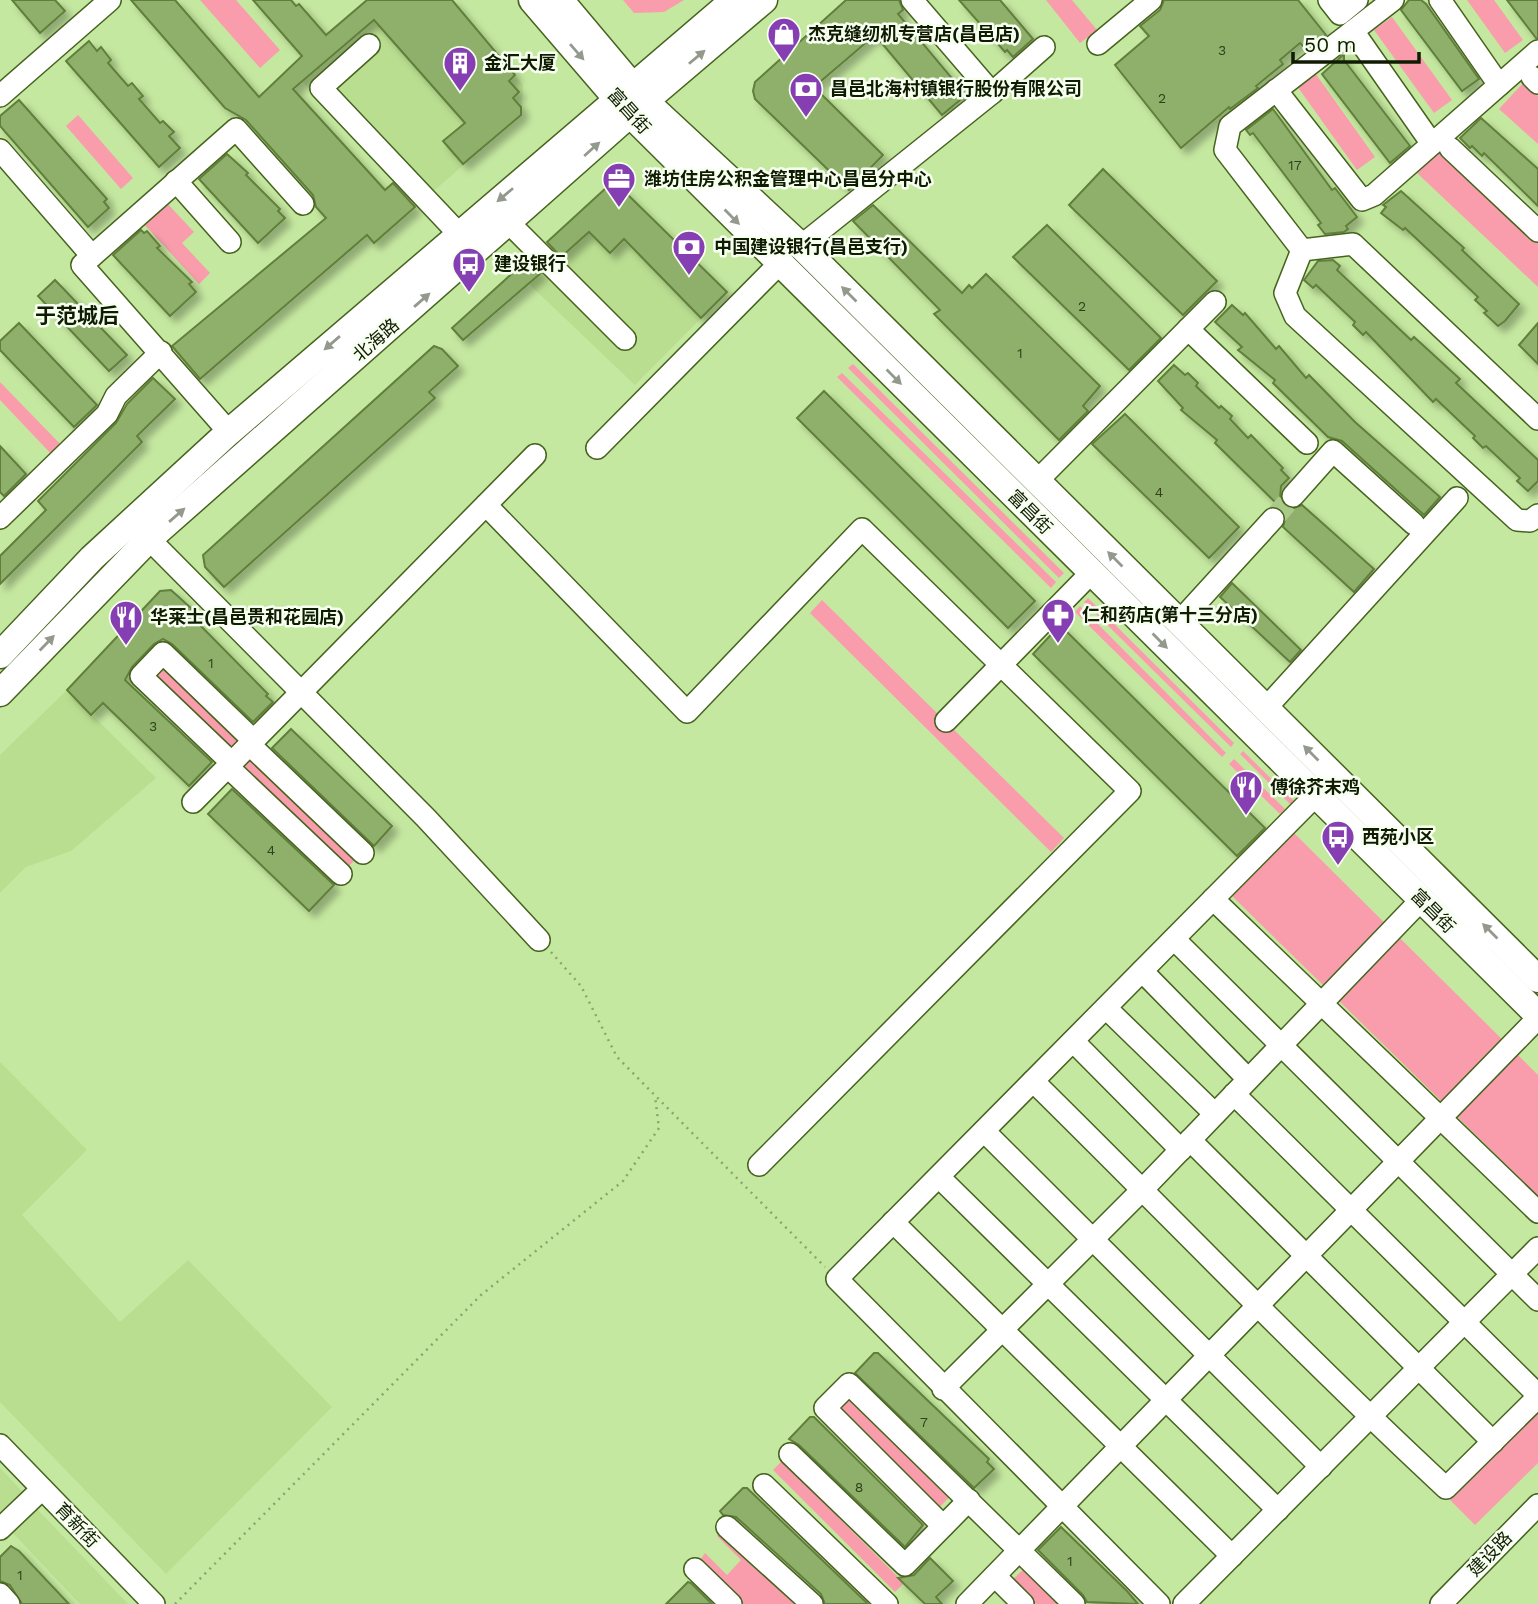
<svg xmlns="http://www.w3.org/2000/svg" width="1538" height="1604" viewBox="0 0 1538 1604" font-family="'Work Sans','Noto Sans SC',sans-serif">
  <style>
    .built { fill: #b9de90 }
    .green { fill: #f99dac }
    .building { fill: #8fb06a; stroke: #617f3b; stroke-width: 2; filter: url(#shadow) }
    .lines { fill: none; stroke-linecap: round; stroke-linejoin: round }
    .minor-tunnel { stroke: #aac988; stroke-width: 21; stroke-dasharray: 21 10; stroke-linecap: butt }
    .minor-casing { stroke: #46631e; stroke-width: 24 }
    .major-casing { stroke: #46631e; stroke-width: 29 }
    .path { stroke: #89a56c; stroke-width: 2.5; stroke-dasharray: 2 5; stroke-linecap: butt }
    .minor { stroke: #fff; stroke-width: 21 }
    .major { stroke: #fff; stroke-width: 26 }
    .oneway { fill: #93998d }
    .labels { text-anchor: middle; stroke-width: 5; stroke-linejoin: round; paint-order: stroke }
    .number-label { font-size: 14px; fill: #30411c }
    .poi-label { font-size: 18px; font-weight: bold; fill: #101c02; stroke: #f7fff0; text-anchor: start }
    .street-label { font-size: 18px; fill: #101c02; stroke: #f7fff0 }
    .quarter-label { font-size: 21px; font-weight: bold; fill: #101c02; stroke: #f7fff0 }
  </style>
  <defs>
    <filter id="shadow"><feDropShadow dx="6" dy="6" stdDeviation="3.5" flood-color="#0004"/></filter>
  </defs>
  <rect width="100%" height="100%" fill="#c5e8a0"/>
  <!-- built -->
  <g class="built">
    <path d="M367,0H452L523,85L521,115L374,243L353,219L393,182L289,67Z"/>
    <path d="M607,187L621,188L727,292L635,385L529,284L539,275L527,260Z"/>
    <path d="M67,690L156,778L71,851L26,867L0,893V755Z"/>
    <path d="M0,1062L87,1150L22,1215L120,1322L188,1260L332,1407L166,1574L0,1402Z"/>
    <path d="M0,1468L23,1492L0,1514Z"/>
    <path d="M37,1510H38L128,1604H80L13,1533Z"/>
  </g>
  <!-- green -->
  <g class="green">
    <path d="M200,0H236L280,50L260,68Z"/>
    <path d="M623,0H684L664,12L634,13Z"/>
    <path d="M1046,0H1072L1097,30L1080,43Z"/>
    <path d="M1467,0H1494L1523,40L1505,53Z"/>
    <path d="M1392,17L1452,100L1434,113L1374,30Z"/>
    <path d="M1315,73L1375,157L1357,170L1297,86Z"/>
    <path d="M1524,82L1538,96V144L1499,109Z"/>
    <path d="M78,115L133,178L121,189L66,126Z"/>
    <path d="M1441,149L1538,240V287L1417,173Z"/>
    <path d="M165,201L194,232L182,243L210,273L199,284L142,222Z"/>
    <path d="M853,364L1064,573L1059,578L848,368Z"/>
    <path d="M842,373L1056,582L1051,588L837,377Z"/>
    <path d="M0,382L65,449L55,458L0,400Z"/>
    <path d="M1088,598L1234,743L1231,747L1084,602Z"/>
    <path d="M822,600L1064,838L1051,852L810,613Z"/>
    <path d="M1080,606L1226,753L1222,757L1075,612Z"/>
    <path d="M163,661L243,740L233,751L152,673Z"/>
    <path d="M1243,751L1297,804L1294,808L1240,754Z"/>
    <path d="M253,755L357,858L345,870L241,767Z"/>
    <path d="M1234,759L1285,809L1280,814L1229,764Z"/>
    <path d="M1293,832L1538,1075V1196L1231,895Z"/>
    <path d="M850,1391L954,1492L938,1509L834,1408Z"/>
    <path d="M1538,1407V1463L1475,1525L1447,1497Z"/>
    <path d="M782,1461L904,1583L895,1592L773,1470Z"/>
    <path d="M722,1531L797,1604H740L698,1563L705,1553L727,1575L741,1560L717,1536Z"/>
    <path d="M1028,1565L1068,1604H1036L1012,1580Z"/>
  </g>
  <!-- building -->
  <g class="building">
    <path d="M12,0H55L65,11L40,33Z"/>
    <path d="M131,0H175L259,97L302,56L253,0H291L296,6L299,4L326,35L367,0H452L515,75L509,81L519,92L513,98L521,107V115L463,164L443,141L465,123L374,20L293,89L385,190L393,183L415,207L374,243L367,235L200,379L172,346L326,218L316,207L313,195L246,120L225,108Z"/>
    <path d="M846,0H899L903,10L898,14L966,95L942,115L875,35L814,87L883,155L849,190L755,99L753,91L755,82Z"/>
    <path d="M959,0H1000L1033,39L1013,57L1007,50L1005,52Z"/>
    <path d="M1164,0H1298L1326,35L1307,50L1300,43L1280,60L1283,64L1256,86L1258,88L1230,109L1229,107L1181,148L1115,65L1149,36L1140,26L1160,10Z"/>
    <path d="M1409,0H1421L1426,4L1479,79L1462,91L1401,10Z"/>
    <path d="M1507,0H1538V38H1536Z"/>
    <path d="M89,41L97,51L101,47L111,60L108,63L128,86L132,83L143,96L139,99L160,123L163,121L174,132L169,136L180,148L159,167L66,61Z"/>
    <path d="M1344,54V60L1410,146L1390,163L1322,74Z"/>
    <path d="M19,100L107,199L104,202L109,208L88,227L0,126V116Z"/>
    <path d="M1273,109L1332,190L1335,188L1357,217L1346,226L1348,229L1344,232L1325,234L1318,225L1321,223L1253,133L1250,135L1246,130Z"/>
    <path d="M1481,118L1538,169V206L1484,153L1482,156L1472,146L1470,148L1460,138Z"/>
    <path d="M227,154L248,173L246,175L280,209L278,211L285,218L258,243L199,179Z"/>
    <path d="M1103,169L1217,281L1183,315L1069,205Z"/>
    <path d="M607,187L621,188L727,292L701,318L624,239L610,253L589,232L561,257L547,242Z"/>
    <path d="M1401,191L1464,248L1462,250L1519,304L1505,321L1498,326L1484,313L1487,311L1475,300L1478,297L1437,258L1405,228L1403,230L1381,213L1386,207L1383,205Z"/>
    <path d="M873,205L962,293L969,285L972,288L986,274L1100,386L1083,406L1088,411L1059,440L934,314L940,310L853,221Z"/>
    <path d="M1047,225L1161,338L1129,370L1013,257Z"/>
    <path d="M141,230L144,233L147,231L160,246L157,248L192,282L189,284L196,292L170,316L113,255Z"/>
    <path d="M527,260L541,273L463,340L452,328Z"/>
    <path d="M1333,260L1340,266L1337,270L1411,340L1414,337L1460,379L1456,383L1538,460V481L1528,491L1517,481L1520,478L1486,446L1483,448L1473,438L1475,436L1436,399L1433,402L1366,332L1363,335L1353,325L1355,322L1316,285L1313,288L1304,280L1318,261Z"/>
    <path d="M55,280L127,355L109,371L38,296Z"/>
    <path d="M1232,305L1243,315L1245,313L1276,349L1279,346L1306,378L1309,375L1355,422L1440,497L1424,515L1342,441L1328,437L1273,383L1275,380L1238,350L1242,347L1215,322Z"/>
    <path d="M19,323L97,405L74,427L0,350V341Z"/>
    <path d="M1538,323V364L1519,345Z"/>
    <path d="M434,346L442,349L458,366L429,392L435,398L224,587L205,567L203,555Z"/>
    <path d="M1174,365L1185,375L1188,373L1198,383L1196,386L1219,408L1221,406L1232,416L1230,419L1248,438L1251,435L1283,468L1281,470L1289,478L1281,486L1280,499L1284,505L1291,509L1302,505L1374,569L1354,592L1283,527L1286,516L1278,505L1215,443L1217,440L1181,410L1183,408L1158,381Z"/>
    <path d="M153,378L175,399L137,436L142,442L0,584V556L46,510L38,501L116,423L127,404Z"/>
    <path d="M824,391L1035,601L1008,628L797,418Z"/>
    <path d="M1125,414L1239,527L1209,558L1092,444Z"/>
    <path d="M0,446L26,474L4,496L0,492Z"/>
    <path d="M1232,583L1301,650L1290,662L1220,597Z"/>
    <path d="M171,590L192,609L188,613L268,694L266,696L273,702L253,722L172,644L163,639L154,644L132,667L125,680L212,762L189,786L103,703L91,715L67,690L160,591Z"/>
    <path d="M1060,625L1265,828L1237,856L1033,654Z"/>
    <path d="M291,729L392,826L374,846L272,748Z"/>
    <path d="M232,789L334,885L309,911L208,814Z"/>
    <path d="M874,1353H878L989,1459L987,1462L994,1469L974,1488L855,1373Z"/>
    <path d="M810,1417H814L923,1525L905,1547L799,1445L789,1439Z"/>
    <path d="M743,1488H747L868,1604H825L821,1594L736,1517L723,1515L720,1511Z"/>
    <path d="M1061,1527L1127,1591L1138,1604L1087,1602L1083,1595L1038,1550Z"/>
    <path d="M11,1546L19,1551L69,1604H22L10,1585L0,1581V1557Z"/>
    <path d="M930,1558L953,1581L936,1597L942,1604H925L898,1578L914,1575Z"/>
    <path d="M688,1582L691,1583L712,1604H666Z"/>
  </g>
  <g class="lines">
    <!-- minor-tunnel -->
    <path class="minor-tunnel" d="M1273,519L1293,496"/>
    <defs>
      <g id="minor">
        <path d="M912,0L992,93"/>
        <path d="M1329,0L1340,14L1357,0"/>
        <path d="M1393,0L1230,126L1225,150L1302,250L1285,293L1295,316L1517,520L1530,521L1538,515"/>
        <path d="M1440,0L1499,85"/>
        <path d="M1353,31L1432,144"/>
        <path d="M1098,44L1151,0"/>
        <path d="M369,45L321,88L459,234"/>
        <path d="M1532,77L1538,83"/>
        <path d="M1276,90L1362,200L1374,195L1538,51"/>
        <path d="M0,96L110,0"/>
        <path d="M1450,148L1538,231"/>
        <path d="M0,150L92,256"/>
        <path d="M176,181L230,242"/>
        <path d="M509,223L625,339"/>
        <path d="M801,246L992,93L1044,47"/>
        <path d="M1302,250L1353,244L1538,419"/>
        <path d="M1188,329L1307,443"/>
        <path d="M229,432L82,265L236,129L303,204"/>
        <path d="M597,448L779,264"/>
        <path d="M1037,481L1215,302"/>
        <path d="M1293,496L1333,451L1414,524"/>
        <path d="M486,505L687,712L862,529L1130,791L759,1165"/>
        <path d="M0,518L107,414L116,396L161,352"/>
        <path d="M149,539L426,818L539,940"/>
        <path d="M1179,622L1273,519"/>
        <path d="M1266,708L1457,498"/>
        <path d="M946,721L1091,573"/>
        <path d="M250,745L363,853"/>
        <path d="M232,763L141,676L163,653L254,741"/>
        <path d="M228,767L341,874"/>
        <path d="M193,802L535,455"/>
        <path d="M1213,899L1538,1212"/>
        <path d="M1174,939L1538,1300"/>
        <path d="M1142,971L1248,1079"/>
        <path d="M1106,1008L1215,1114"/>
        <path d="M1073,1041L1181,1150"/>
        <path d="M1033,1081C1171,1217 1304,1356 1446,1488L1538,1397"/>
        <path d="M1234,1094L1538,1395"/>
        <path d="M984,1131L1321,1467"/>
        <path d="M1190,1140L1493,1442"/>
        <path d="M939,1177L1278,1510"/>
        <path d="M893,1222L1232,1556"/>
        <path d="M943,1389L1143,1189L1421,900"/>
        <path d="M0,1445L154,1604"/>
        <path d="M790,1454L905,1565L969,1500"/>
        <path d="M764,1485L887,1604"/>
        <path d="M943,1526L825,1408L849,1384L1074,1604"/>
        <path d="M727,1527L812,1604"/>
        <path d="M0,1529L42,1489"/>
        <path d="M695,1569L731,1604"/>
        <path d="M995,1576L1023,1604"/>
        <path d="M0,1594L9,1604"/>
        <path d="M967,1604L1538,1018"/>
        <path d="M1159,1604L837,1279L1316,795"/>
        <path d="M1184,1604L1538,1248"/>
        <path d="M1441,1604L1538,1505"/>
      </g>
      <g id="major">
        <path d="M532,0L630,114L1538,1015"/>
        <path d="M560,0L645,101L801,246L1538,979"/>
        <path d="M0,655L92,558L229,432L734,0"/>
        <path d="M0,693L149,539L630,114L764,0"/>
      </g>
    </defs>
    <!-- minor casing -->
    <use href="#minor" class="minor-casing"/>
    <!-- major casing -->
    <use href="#major" class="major-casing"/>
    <!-- path -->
    <g class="path">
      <path d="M551,952L581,986L617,1057L825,1267"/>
      <path d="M175,1604L481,1295L623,1181L659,1128L655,1096"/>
    </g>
    <!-- minor -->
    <use href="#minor" class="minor"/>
    <!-- major -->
    <use href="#major" class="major"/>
  </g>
  <!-- one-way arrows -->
  <defs><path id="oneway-solid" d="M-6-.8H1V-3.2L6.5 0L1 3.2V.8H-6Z" transform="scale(1.75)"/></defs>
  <g class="oneway">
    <use href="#oneway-solid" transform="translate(577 52) rotate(49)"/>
    <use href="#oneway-solid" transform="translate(697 57) rotate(-40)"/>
    <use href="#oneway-solid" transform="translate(592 149) rotate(-42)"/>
    <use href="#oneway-solid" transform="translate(505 195) rotate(140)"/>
    <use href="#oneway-solid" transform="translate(732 217) rotate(45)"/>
    <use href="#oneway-solid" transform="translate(849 294) rotate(-135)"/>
    <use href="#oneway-solid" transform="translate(422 300) rotate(-41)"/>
    <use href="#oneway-solid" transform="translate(332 343) rotate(139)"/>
    <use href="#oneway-solid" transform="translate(894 377) rotate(45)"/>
    <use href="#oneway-solid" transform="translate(177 515) rotate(-41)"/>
    <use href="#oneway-solid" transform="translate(1115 559) rotate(-135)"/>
    <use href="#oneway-solid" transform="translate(1160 641) rotate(45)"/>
    <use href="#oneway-solid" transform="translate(47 643) rotate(-46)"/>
    <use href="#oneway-solid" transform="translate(1311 753) rotate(-135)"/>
    <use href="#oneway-solid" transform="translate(1490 931) rotate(-135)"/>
  </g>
  <!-- icons -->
  <defs>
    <symbol id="shop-pin" viewBox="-11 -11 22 30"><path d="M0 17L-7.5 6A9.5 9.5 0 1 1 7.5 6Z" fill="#853fb2" stroke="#f7fff0"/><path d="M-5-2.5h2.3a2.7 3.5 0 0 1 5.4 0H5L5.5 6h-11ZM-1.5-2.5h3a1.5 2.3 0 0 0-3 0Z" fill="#fff"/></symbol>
    <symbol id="building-pin" viewBox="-11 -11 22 30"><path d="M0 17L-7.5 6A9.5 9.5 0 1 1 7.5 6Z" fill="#853fb2" stroke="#f7fff0"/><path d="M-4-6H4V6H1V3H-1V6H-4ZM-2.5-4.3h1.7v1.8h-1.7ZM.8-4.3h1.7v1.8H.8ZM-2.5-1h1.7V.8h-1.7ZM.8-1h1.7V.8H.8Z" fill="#fff"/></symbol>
    <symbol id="bank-pin" viewBox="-11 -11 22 30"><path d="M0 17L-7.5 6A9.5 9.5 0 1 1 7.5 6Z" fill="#853fb2" stroke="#f7fff0"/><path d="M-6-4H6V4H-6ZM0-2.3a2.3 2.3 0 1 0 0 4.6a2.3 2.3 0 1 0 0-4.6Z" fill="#fff"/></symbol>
    <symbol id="office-pin" viewBox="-11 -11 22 30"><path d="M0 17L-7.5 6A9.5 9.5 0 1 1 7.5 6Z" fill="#853fb2" stroke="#f7fff0"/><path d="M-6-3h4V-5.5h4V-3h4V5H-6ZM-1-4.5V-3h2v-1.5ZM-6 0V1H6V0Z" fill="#fff"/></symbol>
    <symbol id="bus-pin" viewBox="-11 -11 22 30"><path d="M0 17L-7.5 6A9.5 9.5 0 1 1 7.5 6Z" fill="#853fb2" stroke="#f7fff0"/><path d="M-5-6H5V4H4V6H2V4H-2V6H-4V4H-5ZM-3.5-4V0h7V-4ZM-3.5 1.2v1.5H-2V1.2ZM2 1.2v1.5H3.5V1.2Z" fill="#fff"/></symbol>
    <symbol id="pharmacy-pin" viewBox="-11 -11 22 30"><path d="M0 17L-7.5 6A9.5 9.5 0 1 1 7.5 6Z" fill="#853fb2" stroke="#f7fff0"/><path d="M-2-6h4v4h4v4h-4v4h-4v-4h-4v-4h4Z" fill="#fff"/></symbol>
    <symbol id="restaurant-pin" viewBox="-11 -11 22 30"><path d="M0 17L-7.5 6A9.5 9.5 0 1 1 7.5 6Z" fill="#853fb2" stroke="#f7fff0"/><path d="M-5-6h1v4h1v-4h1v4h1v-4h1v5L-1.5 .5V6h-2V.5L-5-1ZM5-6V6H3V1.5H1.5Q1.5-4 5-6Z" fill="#fff"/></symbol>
  </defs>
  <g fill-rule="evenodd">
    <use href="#shop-pin" x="765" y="15" width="38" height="52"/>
    <use href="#building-pin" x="441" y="44" width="38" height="52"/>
    <use href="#bank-pin" x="787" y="70" width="38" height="52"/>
    <use href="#office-pin" x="600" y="160" width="38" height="52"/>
    <use href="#bank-pin" x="670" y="228" width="38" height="52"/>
    <use href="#bus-pin" x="450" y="245" width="38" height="52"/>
    <use href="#pharmacy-pin" x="1039" y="596" width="38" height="52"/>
    <use href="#restaurant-pin" x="107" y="598" width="38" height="52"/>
    <use href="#restaurant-pin" x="1227" y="768" width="38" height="52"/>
    <use href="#bus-pin" x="1319" y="818" width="38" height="52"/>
  </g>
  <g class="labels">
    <!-- number labels -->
    <g class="number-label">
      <text x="1222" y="55">3</text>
      <text x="1162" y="103">2</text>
      <text x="1295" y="170">17</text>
      <text x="1082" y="311">2</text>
      <text x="1020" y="358">1</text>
      <text x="1159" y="497">4</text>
      <text x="211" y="668">1</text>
      <text x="153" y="731">3</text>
      <text x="271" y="855">4</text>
      <text x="924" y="1427">7</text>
      <text x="859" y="1492">8</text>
      <text x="1070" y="1566">1</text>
      <text x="20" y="1580">1</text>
    </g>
    <!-- poi labels -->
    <g class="poi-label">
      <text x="808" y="40">杰克缝纫机专营店(昌邑店)</text>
      <text x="484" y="69">金汇大厦</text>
      <text x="830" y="95">昌邑北海村镇银行股份有限公司</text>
      <text x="644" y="185">潍坊住房公积金管理中心昌邑分中心</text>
      <text x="714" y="253">中国建设银行(昌邑支行)</text>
      <text x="494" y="270">建设银行</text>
      <text x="1082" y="621">仁和药店(第十三分店)</text>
      <text x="150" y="623">华莱士(昌邑贵和花园店)</text>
      <text x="1270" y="793">傅徐芥末鸡</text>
      <text x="1362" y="843">西苑小区</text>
    </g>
    <!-- street labels -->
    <g class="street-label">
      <text transform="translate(629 111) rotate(48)" y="6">富昌街</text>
      <text transform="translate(376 340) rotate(-41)" y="6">北海路</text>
      <text transform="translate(1030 512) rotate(45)" y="6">富昌街</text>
      <text transform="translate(1433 911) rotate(45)" y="6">富昌街</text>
      <text transform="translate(77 1525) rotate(46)" y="6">育新街</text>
      <text transform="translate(1490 1554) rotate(-46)" y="6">建设路</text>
    </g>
    <!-- quarter labels -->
    <g class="quarter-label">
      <text x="77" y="323">于范城后</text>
    </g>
  </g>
  <!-- scale -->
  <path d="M1293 52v10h126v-10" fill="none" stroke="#101c02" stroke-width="3.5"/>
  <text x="1304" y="52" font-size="21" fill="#101c02" stroke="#f7fff0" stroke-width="5" paint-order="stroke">50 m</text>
</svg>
